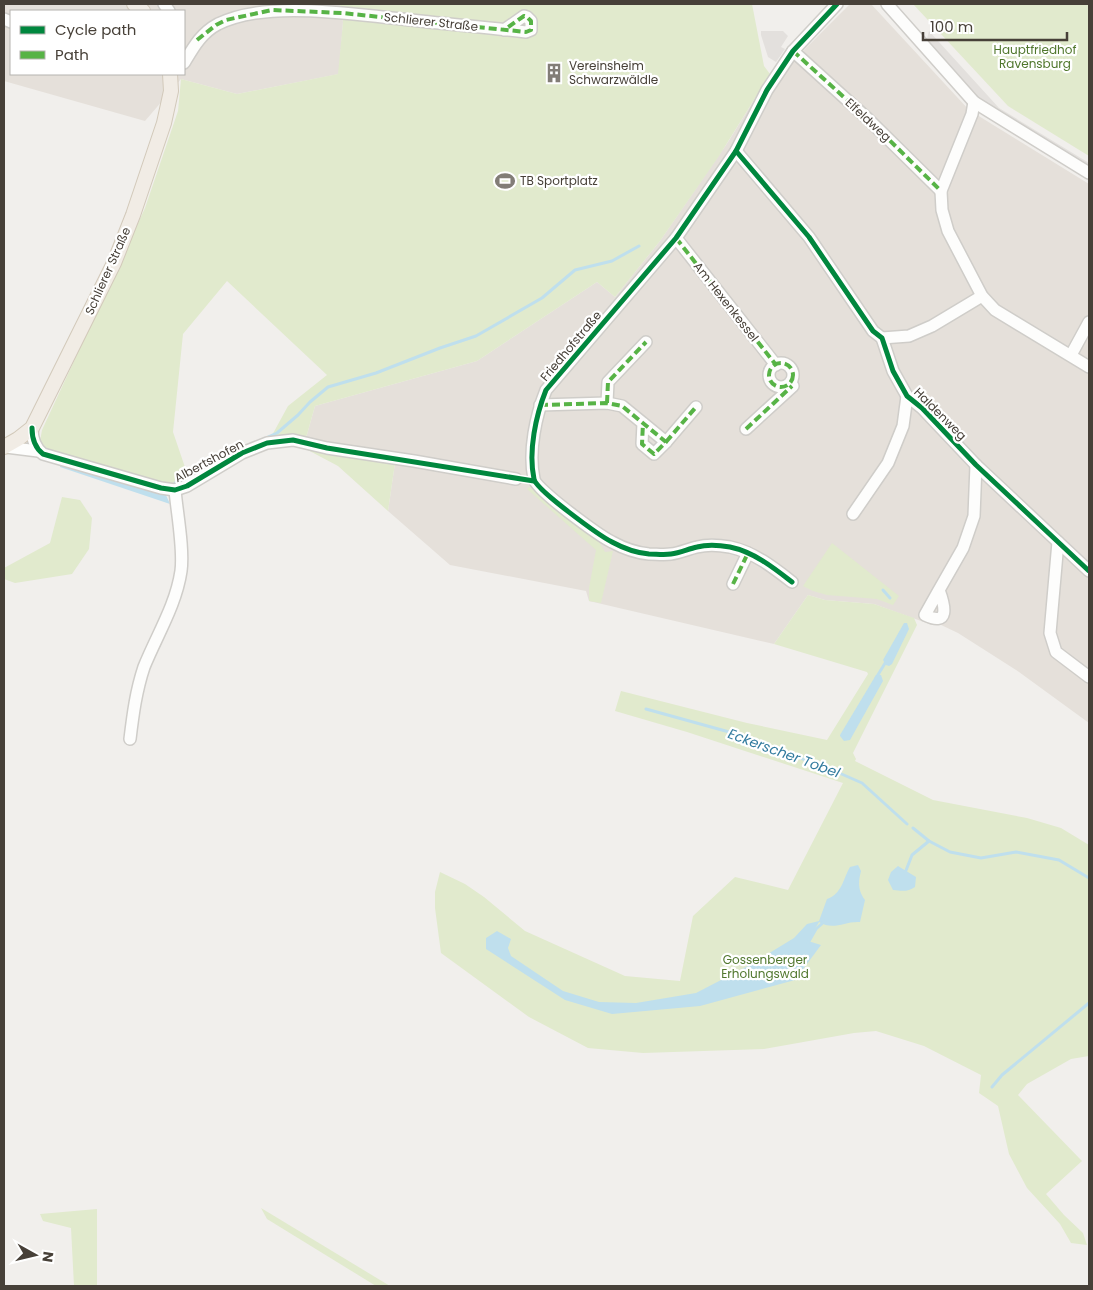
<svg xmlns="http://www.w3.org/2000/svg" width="1093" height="1290" viewBox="0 0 1093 1290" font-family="Poppins,sans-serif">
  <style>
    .residential { fill: #e5e0da; fill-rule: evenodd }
    .green { fill: #e1eacd }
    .parking { fill: #e3e0dd }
    .water { fill: #bfdfed }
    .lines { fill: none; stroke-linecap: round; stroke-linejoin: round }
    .stream { stroke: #bfdfed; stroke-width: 3 }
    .minor-casing { stroke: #cfcdc9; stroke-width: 14 }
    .major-casing { stroke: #d2c9ba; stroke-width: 16 }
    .minor { stroke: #fdfdfc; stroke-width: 11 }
    .major { stroke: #f1ece5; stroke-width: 14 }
    .quiet { stroke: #57b346; stroke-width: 4; stroke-dasharray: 8 4; stroke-linecap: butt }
    .cycleway-casing { stroke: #fff; stroke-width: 8 }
    .cycleway { stroke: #00873e; stroke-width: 5 }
    .labels { text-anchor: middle; stroke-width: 4.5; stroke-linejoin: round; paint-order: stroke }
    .street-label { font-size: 12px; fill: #474038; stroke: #fff }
    .park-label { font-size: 12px; fill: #50772d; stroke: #fff }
    .poi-label { font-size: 12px; fill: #474038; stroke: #fff; text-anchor: start }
    .water-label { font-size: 14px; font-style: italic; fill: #327b9e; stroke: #fff }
  </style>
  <rect width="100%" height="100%" fill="#f1efec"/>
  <!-- residential -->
  <g class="residential">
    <path d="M4,4H340L343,22L339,74L237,94L181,79L145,121L4,81ZM11,11H184V74H11Z"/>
    <path d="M850,4H871L969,110L1089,184V723L1019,672L958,633L939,624L932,625L874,604L825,600L808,595L774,644L589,601L586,591L450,565L388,511L395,463L306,438L315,406L477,361L597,282L615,297L660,241L728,142L770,74L800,54Z"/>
  </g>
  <!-- green -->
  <g class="green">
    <path d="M340,4H752L764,66L770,74L719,156L660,241L615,297L597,282L477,361L315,406L306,438L270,439L288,406L327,375L227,281L183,334L173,432L189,479L181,483L166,485L49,452L40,441L42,430L145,208L178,111L181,79L237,94L338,74L343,22Z"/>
    <path d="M913,4H1089V156L1008,106Z"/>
    <path d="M304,448L395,463L388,511L338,466Z"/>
    <path d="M529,487L596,537L605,552L613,551L601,603L589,601V588L596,550L527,489Z"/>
    <path d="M62,497L80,500L92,518L89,549L72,574L15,583L4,579V568L50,543Z"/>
    <path d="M832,543L899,596L893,605L877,599L827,595L813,591L803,586Z"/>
    <path d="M808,595L825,600L874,604L914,618L917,625L853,753L856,759L855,761L933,800L1027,818L1061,828L1089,845V1056L1071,1059L1027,1084L1018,1095L1082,1161L1046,1194L1064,1215L1083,1233L1087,1245L1071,1243L1060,1224L1027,1188L1009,1154L998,1106L979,1093L981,1075L924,1046L876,1031L854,1033L764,1049L643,1053L588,1048L529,1017L441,953L435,908V892L440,872L465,884L484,897L525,931L625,976L680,981L693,916L735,877L788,890L843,783L687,732L615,711L621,691L747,723L827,740L868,674L867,672L774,644Z"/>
    <path d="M261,1208L390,1286H376L267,1219Z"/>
    <path d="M97,1209V1286H74L71,1228L43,1221L40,1214Z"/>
  </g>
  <!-- parking -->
  <g class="parking">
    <path d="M761,31H783L788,36L781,47L785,49L776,62L768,57L761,35Z"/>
    <path d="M929,31L999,108L1089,163V169L979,101L926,42Z"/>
  </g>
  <!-- water -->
  <g class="water">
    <path d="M61,463L155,491L166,495L170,504L60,467Z"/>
    <path d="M904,623H907L909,629L892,664L889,666L886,665L883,660Z"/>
    <path d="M876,675H881L883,681L850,740L844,741L840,736V735Z"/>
    <path d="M858,865L861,871C858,883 858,890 865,900L860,922C844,921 834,931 819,922L808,941L821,945L795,980L700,1006L612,1014L565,1000L486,949V938L497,931L511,939L508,948L511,956L563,991L599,1002L636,1003L696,993L748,966L794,938L807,924L819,921L827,899C842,894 843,879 850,867Z"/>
    <path d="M898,866L916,877L915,887C908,892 902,891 893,890L888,880L891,872Z"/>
  </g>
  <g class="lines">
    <!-- stream -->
    <g class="stream">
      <path d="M268,437L277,433L298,415L310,402L328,387L376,373L440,348L476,336L542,298L575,270L612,261L639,246"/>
      <path d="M175,483L211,464"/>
      <path d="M883,590L890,598"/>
      <path d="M876,678L887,660"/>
      <path d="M646,709L740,735L837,772L862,783L907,824"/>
      <path d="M913,828L929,841L950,852L981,858L1016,852L1059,860L1089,878"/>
      <path d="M905,873L912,855L929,841"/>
      <path d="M808,943L816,929L825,921"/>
      <path d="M992,1087L1002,1075L1089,1003"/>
    </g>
    <defs>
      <g id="minor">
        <path d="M164,4L169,11"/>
        <path d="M887,4L974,102L1089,173"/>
        <path d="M4,19L11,22"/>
        <path d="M793,51L868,119L941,191"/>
        <path d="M184,63C193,48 201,33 218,24C267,0 348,14 402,19C443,24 485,27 526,32L531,30V21L527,17L524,16L504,30"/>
        <path d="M974,102L972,114L941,191L942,210L948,231L982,296L995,310L1089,367"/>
        <path d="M736,151L809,237L873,331L882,338L893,371L907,396L922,408L976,465L1089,571"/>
        <path d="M676,238L776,365"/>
        <path d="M882,338L909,336L932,326L982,296"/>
        <path d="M1071,355L1089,322"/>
        <circle cx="781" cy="375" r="12"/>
        <path d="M607,403L608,382L646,342"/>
        <path d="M540,405L607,403L622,406L666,442L654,454L642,444L643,423"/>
        <path d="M32,428C32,438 34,447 43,454L161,488L175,490L187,486L242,453L267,443L293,440L327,448L414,461L516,479"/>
        <path d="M746,429L793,386"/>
        <path d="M666,442L696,407"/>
        <path d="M6,447L38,451"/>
        <path d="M853,514L888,463L903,426L907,396"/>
        <path d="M1058,542L1050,633L1056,652L1089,677"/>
        <path d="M792,582C774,568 754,552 730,547C719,545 708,544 697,547C688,549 680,553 671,554C664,555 656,554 649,554C637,553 623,548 612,542C600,536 536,490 534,479C528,451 536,415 546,390L676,238L736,151L767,90L793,51L837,4"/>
        <path d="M733,584L748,553"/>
        <path d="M939,590L925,615C950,627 945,606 939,590L963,548L974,516L976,465"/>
        <path d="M130,739C133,714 136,691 144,667C157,635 176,605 181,571C184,549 177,513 175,490"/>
      </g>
      <g id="major">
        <path d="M134,4L143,11"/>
        <path d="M4,447L18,439L32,428L114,263L133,215L164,123L171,91L170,74"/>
      </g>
    </defs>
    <!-- minor casing -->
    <use href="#minor" class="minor-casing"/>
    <!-- major casing -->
    <use href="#major" class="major-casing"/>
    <!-- minor -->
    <use href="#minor" class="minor"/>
    <!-- major -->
    <use href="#major" class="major"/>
    <!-- quiet -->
    <g class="quiet">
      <path d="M197,40L216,25L226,20L272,10L342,13L526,32L531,30V21L527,17L524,16L504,30"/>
      <path d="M793,51L868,119L941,191"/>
      <path d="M676,238L776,365"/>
      <circle cx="781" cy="375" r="12"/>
      <path d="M607,403L608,382L646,342"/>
      <path d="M540,405L607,403L622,406L666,442L654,454L642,444L643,423"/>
      <path d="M746,429L792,386"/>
      <path d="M666,442L696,407"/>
      <path d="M733,584L748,553"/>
    </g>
    <defs>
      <g id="cycleway">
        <path d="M736,151L809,237L873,331L882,338L893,371L907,396L922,408L976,465L1089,571"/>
        <path d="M32,428C32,438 34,447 43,454L161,488L175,490L187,486L242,453L267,443L293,440L327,448L534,481"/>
        <path d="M792,582C774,568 754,552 730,547C719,545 708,544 697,547C688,549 680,553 671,554C664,555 656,554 649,554C637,553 623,548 612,542C600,536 536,490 534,479C528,451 536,415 546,390L676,238L736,151L767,90L793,51L837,4"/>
      </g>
    </defs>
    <!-- cycleway casing -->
    <use href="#cycleway" class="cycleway-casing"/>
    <!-- cycleway -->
    <use href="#cycleway" class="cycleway"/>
  </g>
  <!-- icons -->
  <defs>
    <symbol id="building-bare" viewBox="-9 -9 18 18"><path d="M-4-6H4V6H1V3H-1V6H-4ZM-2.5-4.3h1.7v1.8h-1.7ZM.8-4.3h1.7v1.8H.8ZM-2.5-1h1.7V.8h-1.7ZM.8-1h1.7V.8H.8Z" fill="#827d77" stroke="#fff" stroke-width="2.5" paint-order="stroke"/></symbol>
    <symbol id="stadium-bare" viewBox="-9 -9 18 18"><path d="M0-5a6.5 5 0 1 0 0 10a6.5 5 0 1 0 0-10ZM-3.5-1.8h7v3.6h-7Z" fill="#827d77" stroke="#fff" stroke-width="2.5" paint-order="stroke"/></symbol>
  </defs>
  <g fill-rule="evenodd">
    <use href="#building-bare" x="540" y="59" width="28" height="28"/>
    <use href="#stadium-bare" x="491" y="167" width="28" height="28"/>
  </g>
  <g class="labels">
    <!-- street labels -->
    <g class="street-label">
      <text transform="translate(431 22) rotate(6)" y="4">Schlierer Straße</text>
      <text transform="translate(868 120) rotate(43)" y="4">Elfeldweg</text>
      <text transform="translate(108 271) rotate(-66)" y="4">Schlierer Straße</text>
      <text transform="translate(726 302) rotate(52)" y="4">Am Hexenkessel</text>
      <text transform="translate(571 346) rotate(-50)" y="4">Friedhofstraße</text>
      <text transform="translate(940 414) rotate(45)" y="4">Haldenweg</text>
      <text transform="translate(209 461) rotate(-28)" y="4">Albertshofen</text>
    </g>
    <!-- park labels -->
    <g class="park-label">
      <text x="1035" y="54">Hauptfriedhof<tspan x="1035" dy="14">Ravensburg</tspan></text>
      <text x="765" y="964">Gossenberger<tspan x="765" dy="14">Erholungswald</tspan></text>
    </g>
    <!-- poi labels -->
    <g class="poi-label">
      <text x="569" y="70">Vereinsheim<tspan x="569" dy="14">Schwarzwäldle</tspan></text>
      <text x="520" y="185">TB Sportplatz</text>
    </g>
    <!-- water labels -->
    <g class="water-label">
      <text transform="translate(784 753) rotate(20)" y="5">Eckerscher Tobel</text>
    </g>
  </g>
  <!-- border -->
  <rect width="1093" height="1290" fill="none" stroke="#474038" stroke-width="10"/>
  <!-- legend -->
  <rect x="10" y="10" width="175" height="65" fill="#ffffff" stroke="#b5b3af"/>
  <rect x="20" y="26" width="25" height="8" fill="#00873e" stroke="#b5b3af"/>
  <text x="55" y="35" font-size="15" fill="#474038">Cycle path</text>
  <rect x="20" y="51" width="25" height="8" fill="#57b346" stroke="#b5b3af"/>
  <text x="55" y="60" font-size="15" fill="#474038">Path</text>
  <!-- north arrow -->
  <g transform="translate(35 1255) rotate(98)" stroke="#ffffff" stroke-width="4" paint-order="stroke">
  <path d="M0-4L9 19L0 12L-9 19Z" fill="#474038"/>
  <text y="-8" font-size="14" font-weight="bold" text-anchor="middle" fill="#474038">N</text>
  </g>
  <!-- scale -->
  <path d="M923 32v8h144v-8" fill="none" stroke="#474038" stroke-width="2.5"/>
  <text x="930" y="32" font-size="15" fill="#474038" stroke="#ffffff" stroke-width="4" paint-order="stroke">100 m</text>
</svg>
